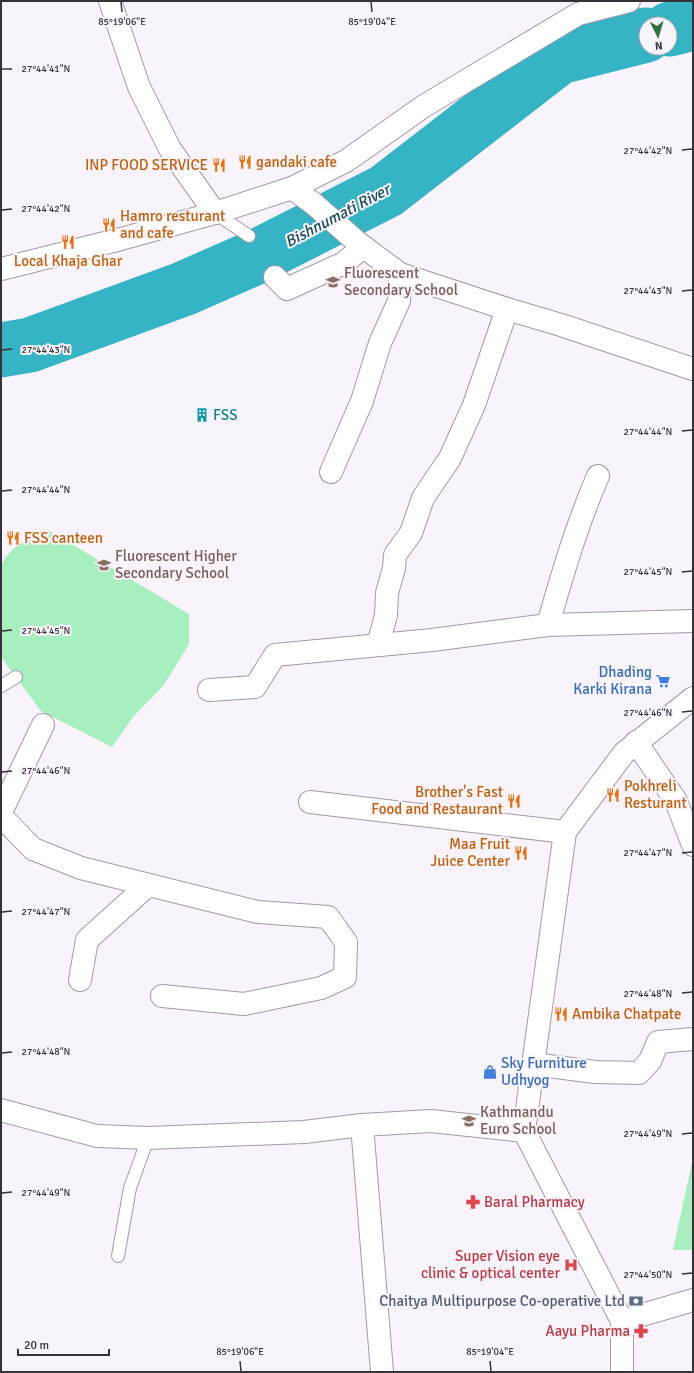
<svg xmlns="http://www.w3.org/2000/svg" width="694" height="1373" viewBox="0 0 694 1373" font-family="Signika,sans-serif">
  <style>
    .green { fill: #a7efbe }
    .lines { fill: none; stroke-linecap: round; stroke-linejoin: round }
    .river { stroke: #34b4c4; stroke-width: 55 }
    .service-casing { stroke: #a497ab; stroke-width: 14 }
    .minor-casing { stroke: #a497ab; stroke-width: 24 }
    .service { stroke: #fff; stroke-width: 12 }
    .minor { stroke: #fff; stroke-width: 22 }
    .ticks { fill: none; stroke: #37323a; stroke-width: 1.5 }
    .labels { text-anchor: middle; stroke-width: 4; stroke-linejoin: round; paint-order: stroke }
    .food-label { font-size: 15px; fill: #c56008; stroke: #f9f4fc; text-anchor: start }
    .education-label { font-size: 15px; fill: #785e54; stroke: #f9f4fc; text-anchor: start }
    .culture-label { font-size: 15px; fill: #0d838f; stroke: #f9f4fc; text-anchor: start }
    .shop-label { font-size: 15px; fill: #366cbe; stroke: #f9f4fc; text-anchor: end }
    .health-label { font-size: 15px; fill: #be3a42; stroke: #f9f4fc; text-anchor: end }
    .service-label { font-size: 15px; fill: #4e5e75; stroke: #f9f4fc; text-anchor: end }
    .water-label { font-size: 16px; font-style: italic; fill: #1a4f56; stroke: #f9f4fc }
    .ticks-label { font-size: 10px; text-anchor: middle; fill: #37323a; stroke: #f9f4fc; stroke-width: 4; stroke-linejoin: round; paint-order: stroke }
  </style>
  <rect width="100%" height="100%" fill="#f9f4fc"/>
  <!-- green -->
  <g class="green">
    <path d="M48,530L189,614V644L164,685L133,717L112,747L41,711L1,657V567C7,547 31,538 48,530Z"/>
    <path d="M693,1158V1250H673Z"/>
  </g>
  <g class="lines">
    <!-- river -->
    <g class="river">
      <path d="M670,29L693,23"/>
      <path d="M1,350L30,345L183,289L256,257L386,191L559,57L646,35"/>
    </g>
    <defs>
      <g id="service">
        <path d="M215,213L249,236"/>
        <path d="M1,686L16,677"/>
        <path d="M118,1256L130,1188L148,1138"/>
      </g>
      <g id="minor">
        <path d="M110,1L139,87L170,149L215,213"/>
        <path d="M292,188L314,204L357,242L400,274L507,309L561,325L693,369"/>
        <path d="M1,269L121,239L215,213L292,188L346,161L424,106L578,14L629,1"/>
        <path d="M275,277L287,289L344,263L363,247"/>
        <path d="M331,472L362,401L380,343L399,301L400,274"/>
        <path d="M548,625C562,574 577,524 598,476"/>
        <path d="M378,645L386,615L387,593L394,568L395,555L411,533L423,498L450,458L474,405L507,309"/>
        <path d="M209,690L255,687L275,655L432,640L548,625L693,621"/>
        <path d="M636,742L676,801L693,845"/>
        <path d="M310,802L565,832"/>
        <path d="M1,812L43,725"/>
        <path d="M1,816L33,849L81,868L258,912L328,917L346,942L345,977L321,988L244,1004L162,996"/>
        <path d="M80,980L87,940L148,885"/>
        <path d="M533,1064L595,1072L639,1073L650,1061L658,1042L693,1039"/>
        <path d="M1,1110L97,1136L148,1138L304,1132L362,1125L431,1121L524,1131"/>
        <path d="M362,1125L382,1372"/>
        <path d="M622,1321L693,1300"/>
        <path d="M622,1372V1321L524,1131L565,832L624,753L693,698"/>
      </g>
    </defs>
    <!-- service casing -->
    <use href="#service" class="service-casing"/>
    <!-- minor casing -->
    <use href="#minor" class="minor-casing"/>
    <!-- service -->
    <use href="#service" class="service"/>
    <!-- minor -->
    <use href="#minor" class="minor"/>
  </g>
  <!-- ticks -->
  <path class="ticks" d="M121,2L122,12M371,2L372,12M2,69H12M682,150L692,149M2,210L12,209M682,291L692,290M2,350L12,349M682,431L692,430M2,491L12,490M682,572L692,571M2,631L12,630M682,712L692,711M2,772L12,771M682,853L692,852M2,912L12,911M682,993L692,992M2,1053L12,1052M682,1134L692,1133M2,1193L12,1192M682,1274L692,1273M240,1361L241,1371M490,1361L491,1371"/>
  <!-- icons -->
  <defs>
    <symbol id="restaurant-bare" viewBox="-9 -9 18 18"><path d="M-5-6h1v4h1v-4h1v4h1v-4h1v5L-1.5 .5V6h-2V.5L-5-1ZM5-6V6H3V1.5H1.5Q1.5-4 5-6Z" fill="#e8710a" stroke="#f9f4fc" stroke-width="2.5" paint-order="stroke"/></symbol>
    <symbol id="school-bare" viewBox="-9 -9 18 18"><path d="M0-5L7-2L0 1L-7-2ZM-4 1L0 2.5L4 1V4Q0 6-4 4Z" fill="#8d6e63" stroke="#f9f4fc" stroke-width="2.5" paint-order="stroke"/></symbol>
    <symbol id="building-bare" viewBox="-9 -9 18 18"><path d="M-4-6H4V6H1V3H-1V6H-4ZM-2.5-4.3h1.7v1.8h-1.7ZM.8-4.3h1.7v1.8H.8ZM-2.5-1h1.7V.8h-1.7ZM.8-1h1.7V.8H.8Z" fill="#0f9aa8" stroke="#f9f4fc" stroke-width="2.5" paint-order="stroke"/></symbol>
    <symbol id="supermarket-bare" viewBox="-9 -9 18 18"><path d="M-6-5.5h2.5l.6 2H6L4.5 2H-2.5L-4.4-4H-6ZM-1.5 3.2a1.3 1.3 0 1 0 .1 0ZM3 3.2a1.3 1.3 0 1 0 .1 0Z" fill="#3f7fe0" stroke="#f9f4fc" stroke-width="2.5" paint-order="stroke"/></symbol>
    <symbol id="shop-bare" viewBox="-9 -9 18 18"><path d="M-5-2.5h2.3a2.7 3.5 0 0 1 5.4 0H5L5.5 6h-11ZM-1.5-2.5h3a1.5 2.3 0 0 0-3 0Z" fill="#3f7fe0" stroke="#f9f4fc" stroke-width="2.5" paint-order="stroke"/></symbol>
    <symbol id="pharmacy-bare" viewBox="-9 -9 18 18"><path d="M-2-6h4v4h4v4h-4v4h-4v-4h-4v-4h4Z" fill="#e0444e" stroke="#f9f4fc" stroke-width="2.5" paint-order="stroke"/></symbol>
    <symbol id="hospital-bare" viewBox="-9 -9 18 18"><path d="M-5-5h3v3.5h4V-5h3V5h-3V1.5h-4V5h-3Z" fill="#e0444e" stroke="#f9f4fc" stroke-width="2.5" paint-order="stroke"/></symbol>
    <symbol id="bank-bare" viewBox="-9 -9 18 18"><path d="M-6-4H6V4H-6ZM0-2.3a2.3 2.3 0 1 0 0 4.6a2.3 2.3 0 1 0 0-4.6Z" fill="#5c6f8a" stroke="#f9f4fc" stroke-width="2.5" paint-order="stroke"/></symbol>
  </defs>
  <g fill-rule="evenodd">
    <use href="#restaurant-bare" x="235" y="152" width="20" height="20"/>
    <use href="#restaurant-bare" x="209" y="155" width="20" height="20"/>
    <use href="#restaurant-bare" x="99" y="215" width="20" height="20"/>
    <use href="#restaurant-bare" x="58" y="232" width="20" height="20"/>
    <use href="#school-bare" x="323" y="272" width="20" height="20"/>
    <use href="#building-bare" x="192" y="405" width="20" height="20"/>
    <use href="#restaurant-bare" x="3" y="528" width="20" height="20"/>
    <use href="#school-bare" x="94" y="555" width="20" height="20"/>
    <use href="#supermarket-bare" x="653" y="671" width="20" height="20"/>
    <use href="#restaurant-bare" x="603" y="785" width="20" height="20"/>
    <use href="#restaurant-bare" x="504" y="791" width="20" height="20"/>
    <use href="#restaurant-bare" x="511" y="843" width="20" height="20"/>
    <use href="#restaurant-bare" x="551" y="1004" width="20" height="20"/>
    <use href="#shop-bare" x="480" y="1062" width="20" height="20"/>
    <use href="#school-bare" x="459" y="1111" width="20" height="20"/>
    <use href="#pharmacy-bare" x="463" y="1192" width="20" height="20"/>
    <use href="#hospital-bare" x="561" y="1255" width="20" height="20"/>
    <use href="#bank-bare" x="626" y="1291" width="20" height="20"/>
    <use href="#pharmacy-bare" x="631" y="1321" width="20" height="20"/>
  </g>
  <g class="labels">
    <!-- food labels -->
    <g class="food-label">
      <text x="256" y="167">gandaki cafe</text>
      <text x="208" y="170" text-anchor="end">INP FOOD SERVICE</text>
      <text x="120" y="221">Hamro resturant<tspan x="120" dy="17">and cafe</tspan></text>
      <text x="68" y="266" text-anchor="middle">Local Khaja Ghar</text>
      <text x="24" y="543">FSS canteen</text>
      <text x="624" y="791">Pokhreli<tspan x="624" dy="17">Resturant</tspan></text>
      <text x="503" y="797" text-anchor="end">Brother's Fast<tspan x="503" dy="17">Food and Restaurant</tspan></text>
      <text x="510" y="849" text-anchor="end">Maa Fruit<tspan x="510" dy="17">Juice Center</tspan></text>
      <text x="572" y="1019">Ambika Chatpate</text>
    </g>
    <!-- education labels -->
    <g class="education-label">
      <text x="344" y="278">Fluorescent<tspan x="344" dy="17">Secondary School</tspan></text>
      <text x="115" y="561">Fluorescent Higher<tspan x="115" dy="17">Secondary School</tspan></text>
      <text x="480" y="1117">Kathmandu<tspan x="480" dy="17">Euro School</tspan></text>
    </g>
    <!-- culture labels -->
    <g class="culture-label">
      <text x="213" y="420">FSS</text>
    </g>
    <!-- shop labels -->
    <g class="shop-label">
      <text x="652" y="677">Dhading<tspan x="652" dy="17">Karki Kirana</tspan></text>
      <text x="501" y="1068" text-anchor="start">Sky Furniture<tspan x="501" dy="17">Udhyog</tspan></text>
    </g>
    <!-- health labels -->
    <g class="health-label">
      <text x="484" y="1207" text-anchor="start">Baral Pharmacy</text>
      <text x="560" y="1261">Super Vision eye<tspan x="560" dy="17">clinic &amp; optical center</tspan></text>
      <text x="630" y="1336">Aayu Pharma</text>
    </g>
    <!-- service labels -->
    <g class="service-label">
      <text x="625" y="1306">Chaitya Multipurpose Co-operative Ltd</text>
    </g>
    <!-- water labels -->
    <g class="water-label">
      <text transform="translate(337 215) rotate(-28)" y="6">Bishnumati River</text>
    </g>
  </g>
  <g class="ticks-label">
    <text x="122" y="25">85°19'06"E</text>
    <text x="372" y="25">85°19'04"E</text>
    <text x="46" y="72">27°44'41"N</text>
    <text x="648" y="154">27°44'42"N</text>
    <text x="46" y="212">27°44'42"N</text>
    <text x="648" y="294">27°44'43"N</text>
    <text x="46" y="353">27°44'43"N</text>
    <text x="648" y="435">27°44'44"N</text>
    <text x="46" y="493">27°44'44"N</text>
    <text x="648" y="575">27°44'45"N</text>
    <text x="46" y="634">27°44'45"N</text>
    <text x="648" y="716">27°44'46"N</text>
    <text x="46" y="774">27°44'46"N</text>
    <text x="648" y="856">27°44'47"N</text>
    <text x="46" y="915">27°44'47"N</text>
    <text x="648" y="997">27°44'48"N</text>
    <text x="46" y="1055">27°44'48"N</text>
    <text x="648" y="1137">27°44'49"N</text>
    <text x="46" y="1196">27°44'49"N</text>
    <text x="648" y="1278">27°44'50"N</text>
    <text x="240" y="1355">85°19'06"E</text>
    <text x="490" y="1355">85°19'04"E</text>
  </g>
  <!-- border -->
  <rect width="694" height="1373" fill="none" stroke="#37323a" stroke-width="4"/>
  <!-- north arrow -->
  <g transform="translate(658 36) rotate(175)"><circle r="19" fill="#f9f4fc" stroke="#aba6ae"/>
  <path d="M0-3L7 15L0 10L-7 15Z" fill="#2f733e"/>
  <text y="-6" font-size="11" font-weight="bold" text-anchor="middle" fill="#37323a">N</text>
  </g>
  <!-- scale -->
  <path d="M18 1349v6h91v-6" fill="none" stroke="#37323a" stroke-width="2"/>
  <text x="24" y="1349" font-size="12" fill="#37323a" stroke="#f9f4fc" stroke-width="3" paint-order="stroke">20 m</text>
</svg>
